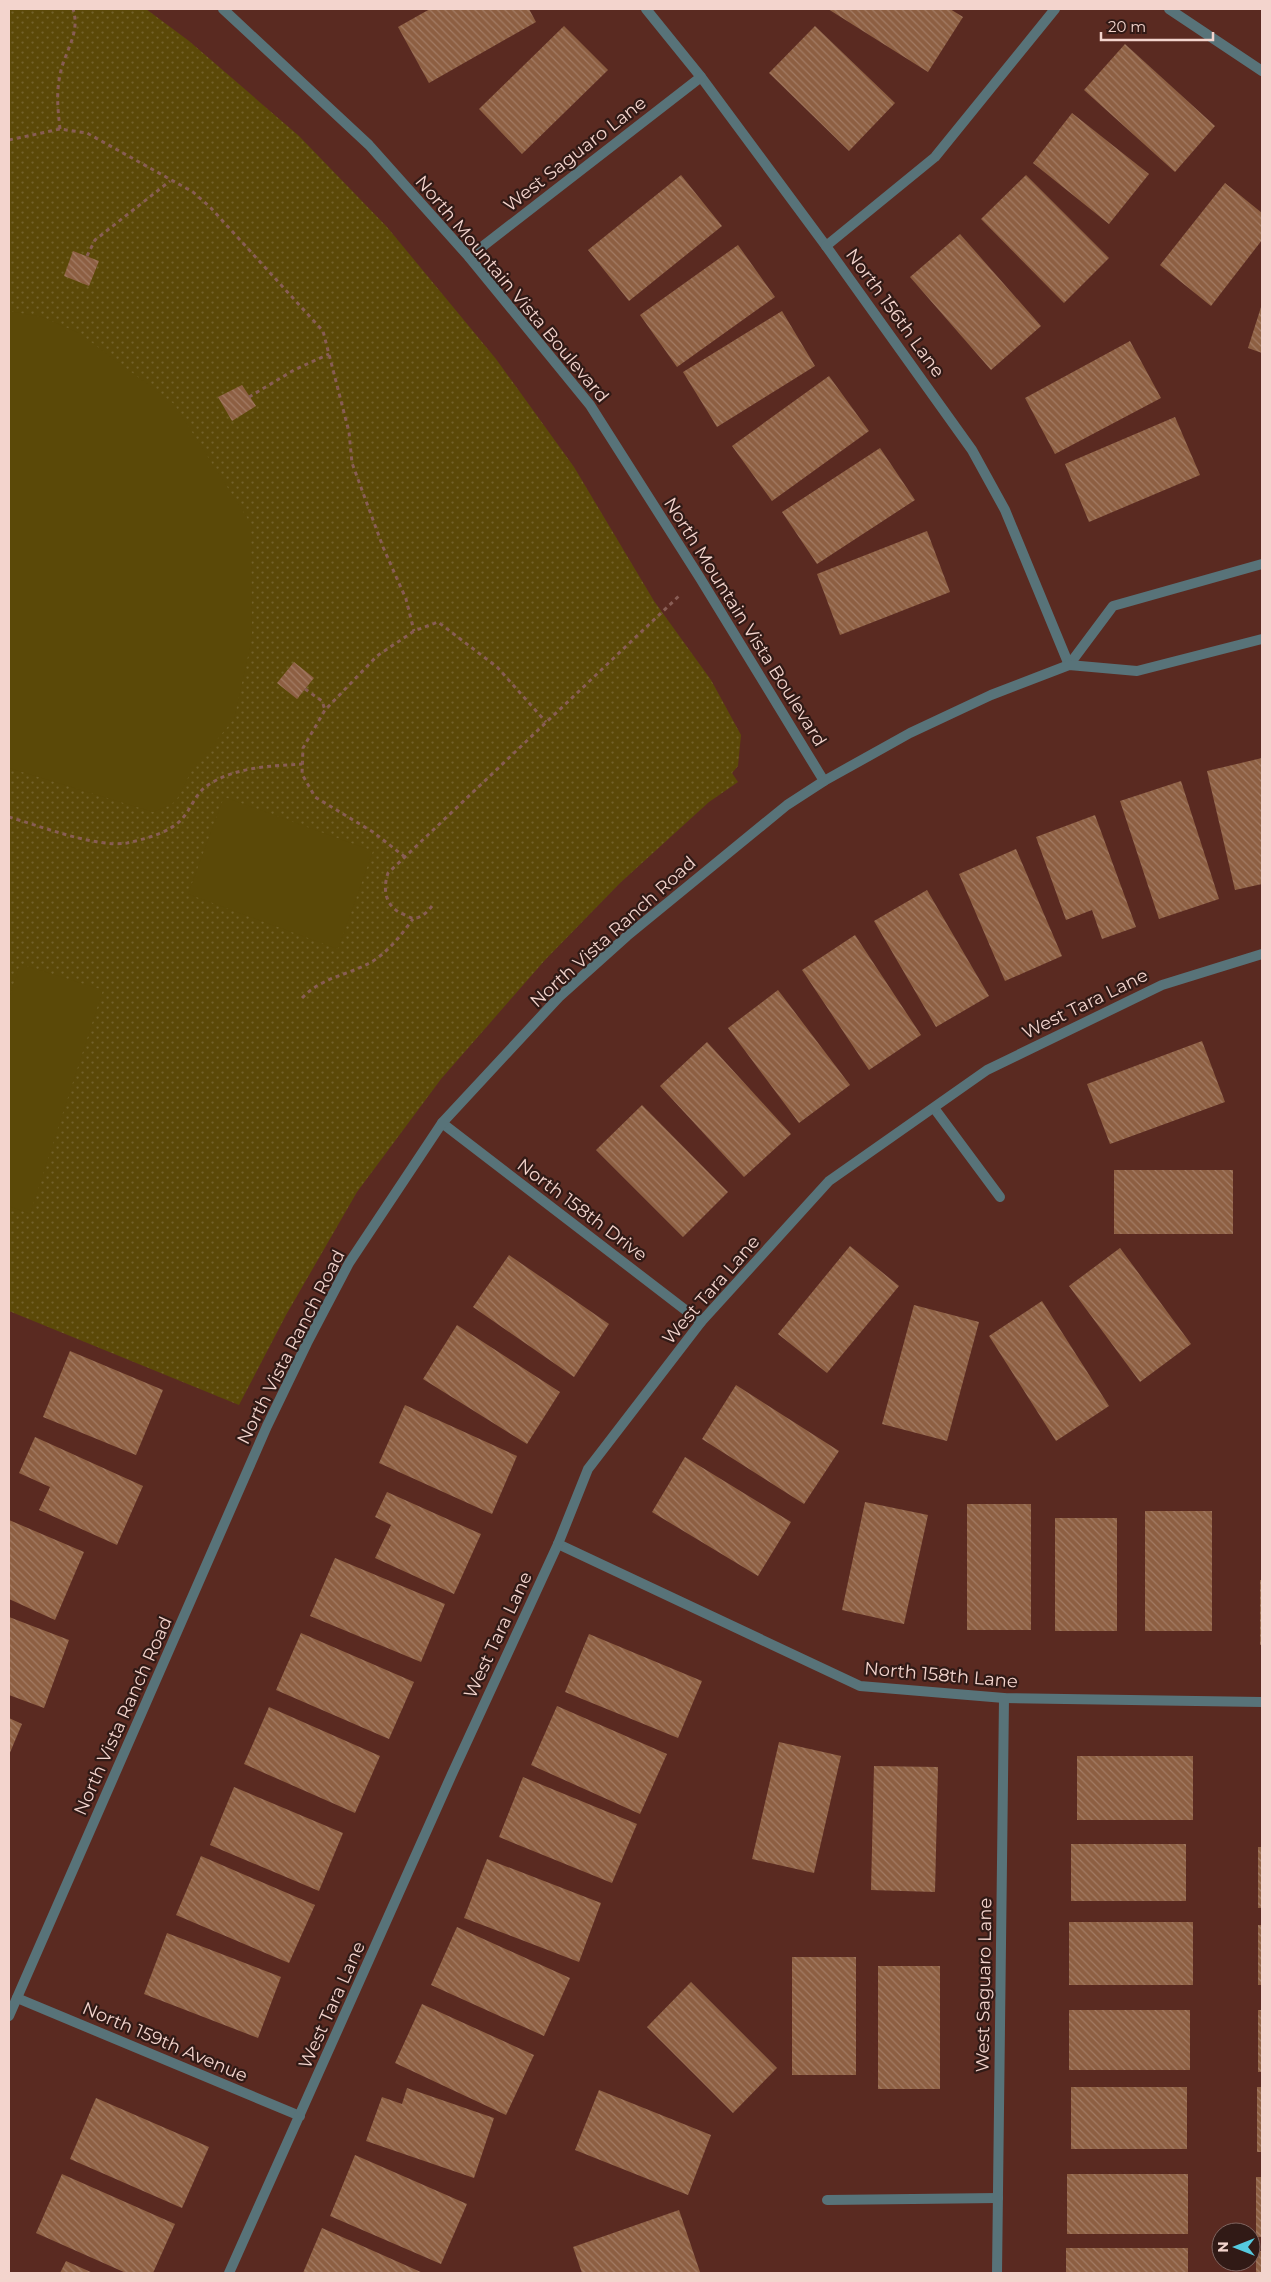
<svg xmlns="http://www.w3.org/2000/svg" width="1271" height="2282" viewBox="0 0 1271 2282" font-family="Montserrat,sans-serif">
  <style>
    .grass { fill: url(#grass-dots) }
    .pitch { fill: #5b4908 }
    .building { fill: url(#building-back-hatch) }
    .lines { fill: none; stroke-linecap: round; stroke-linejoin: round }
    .path { stroke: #885d55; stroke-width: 3; stroke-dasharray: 4 4; stroke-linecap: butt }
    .minor { stroke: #587379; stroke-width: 10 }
    .tertiary { stroke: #587379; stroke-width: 10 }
    .labels { text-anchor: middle; stroke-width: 4.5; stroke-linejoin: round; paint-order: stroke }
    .street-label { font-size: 18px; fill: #f3d4cd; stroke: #311a16 }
  </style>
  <defs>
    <pattern id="grass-dots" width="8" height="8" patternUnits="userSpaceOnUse" patternTransform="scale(1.25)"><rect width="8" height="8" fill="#5b4908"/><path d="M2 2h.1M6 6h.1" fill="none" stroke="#73622b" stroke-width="1.8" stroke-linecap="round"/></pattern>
    <pattern id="building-back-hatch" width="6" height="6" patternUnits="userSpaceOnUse" patternTransform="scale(1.25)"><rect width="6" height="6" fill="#8d5f42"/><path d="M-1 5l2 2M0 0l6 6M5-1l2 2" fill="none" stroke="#a37c65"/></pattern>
  </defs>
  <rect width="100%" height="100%" fill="#5a2a21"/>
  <!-- grass -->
  <path class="grass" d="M9,9H146L189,41L299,136L387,227L496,359L574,467L654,601L711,680L741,735L738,766L732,773L738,782L709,802L620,883L545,960L441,1079L357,1192L286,1315L239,1405L9,1311Z"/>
  <!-- pitch -->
  <g class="pitch">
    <path d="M9,311L42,317L79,333L174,404L251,524L252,638L234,719L192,770L177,799L171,805L153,812L9,768Z"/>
    <path d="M224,797L373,851L338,949L188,894Z"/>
    <path d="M20,964L103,990L30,1214L9,1206V999Z"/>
  </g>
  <!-- building -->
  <g class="building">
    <path d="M430,9H529L536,22L429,83L398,27Z"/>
    <path d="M828,9H950L963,17L928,72Z"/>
    <path d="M564,26L608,70L522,154L479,109Z"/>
    <path d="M815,26L895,103L849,151L769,73Z"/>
    <path d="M1125,44L1215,126L1175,172L1084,90Z"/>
    <path d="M1072,113L1149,174L1109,224L1033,163Z"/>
    <path d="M681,175L722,226L629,301L588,250Z"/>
    <path d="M1026,175L1109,258L1064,303L981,219Z"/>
    <path d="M1225,183L1262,213V240L1211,306L1160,265Z"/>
    <path d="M960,234L1041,326L991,370L910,277Z"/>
    <path d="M738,245L775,297L677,367L640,315Z"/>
    <path d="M73,251L99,261L89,286L64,276Z"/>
    <path d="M1262,304V353L1248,348Z"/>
    <path d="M782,311L815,366L717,427L683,372Z"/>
    <path d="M1130,341L1161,398L1055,454L1025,398Z"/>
    <path d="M829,376L869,431L772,501L732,446Z"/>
    <path d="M242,385L256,406L232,421L218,397Z"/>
    <path d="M1175,417L1200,475L1089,522L1065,464Z"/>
    <path d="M880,448L915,500L817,564L782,512Z"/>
    <path d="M927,531L950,592L840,635L817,574Z"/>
    <path d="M294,662L314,678L297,699L277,683Z"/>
    <path d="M1262,758V884L1235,890L1207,771Z"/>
    <path d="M1181,781L1219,899L1159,919L1120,801Z"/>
    <path d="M1095,815L1136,927L1102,939L1092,910L1066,920L1036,837Z"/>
    <path d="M1016,849L1062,956L1005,981L959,874Z"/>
    <path d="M927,890L989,996L936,1027L874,921Z"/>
    <path d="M855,935L921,1035L869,1070L802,970Z"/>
    <path d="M778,990L850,1085L799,1123L728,1028Z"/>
    <path d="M1202,1041L1225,1102L1110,1144L1087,1084Z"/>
    <path d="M707,1042L791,1134L744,1177L660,1086Z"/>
    <path d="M642,1105L728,1192L683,1237L596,1150Z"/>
    <rect x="1114" y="1170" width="119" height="64"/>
    <path d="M850,1246L899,1286L827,1373L778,1334Z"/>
    <path d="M1120,1248L1191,1344L1140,1382L1069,1286Z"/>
    <path d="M509,1255L609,1324L574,1377L473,1307Z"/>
    <path d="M1042,1301L1109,1406L1056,1441L989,1336Z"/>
    <path d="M914,1305L979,1322L947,1441L882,1424Z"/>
    <path d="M457,1325L560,1392L527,1444L423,1379Z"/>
    <path d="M70,1351L163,1390L136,1455L43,1417Z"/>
    <path d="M736,1385L839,1451L804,1504L702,1439Z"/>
    <path d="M405,1405L517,1456L492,1514L379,1463Z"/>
    <path d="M35,1437L143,1486L117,1545L39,1510L50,1487L19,1473Z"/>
    <path d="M685,1457L791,1522L758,1576L652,1512Z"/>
    <path d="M387,1492L481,1534L454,1594L375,1558L391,1525L375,1517Z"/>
    <path d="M865,1502L928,1515L904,1624L842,1610Z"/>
    <rect x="967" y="1504" width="64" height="126"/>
    <rect x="1145" y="1511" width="67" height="120"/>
    <rect x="1055" y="1518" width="62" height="113"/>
    <path d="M9,1520L84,1552L55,1620L9,1599Z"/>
    <path d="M335,1558L445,1604L421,1662L310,1616Z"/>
    <rect x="1260" y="1580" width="2" height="65"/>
    <path d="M9,1617L69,1640L44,1708L9,1695Z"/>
    <path d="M301,1633L414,1682L389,1739L276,1690Z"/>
    <path d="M589,1634L702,1681L678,1738L565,1692Z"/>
    <path d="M557,1706L667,1754L640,1814L531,1765Z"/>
    <path d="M269,1707L380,1756L355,1813L244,1764Z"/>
    <path d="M9,1718L22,1724L9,1755Z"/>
    <path d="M779,1742L841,1756L814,1873L752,1859Z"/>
    <rect x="1077" y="1756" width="116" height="64"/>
    <path d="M874,1766L938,1767L935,1892L871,1890Z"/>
    <path d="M523,1777L637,1824L612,1883L499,1837Z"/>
    <path d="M234,1787L343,1833L319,1891L210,1845Z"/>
    <rect x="1071" y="1844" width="115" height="57"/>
    <rect x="1258" y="1847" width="4" height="61"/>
    <path d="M201,1856L315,1905L289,1963L176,1915Z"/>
    <path d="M487,1859L601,1903L579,1962L464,1918Z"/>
    <rect x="1069" y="1922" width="124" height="63"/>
    <rect x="1258" y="1925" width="4" height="60"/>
    <path d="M457,1927L570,1978L544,2036L431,1985Z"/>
    <path d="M167,1933L281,1977L258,2038L144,1994Z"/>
    <rect x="792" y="1957" width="64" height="118"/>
    <rect x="878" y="1966" width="62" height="123"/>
    <path d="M691,1982L777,2068L733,2113L647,2027Z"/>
    <path d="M422,2004L534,2055L506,2115L395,2063Z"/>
    <rect x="1069" y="2010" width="121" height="60"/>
    <rect x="1258" y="2010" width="4" height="62"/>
    <rect x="1071" y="2087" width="116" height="62"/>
    <rect x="1257" y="2087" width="5" height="65"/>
    <path d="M407,2088L494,2118L474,2178L366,2141L382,2097L402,2104Z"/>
    <path d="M599,2090L711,2135L688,2195L575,2150Z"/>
    <path d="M96,2098L209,2147L182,2208L70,2159Z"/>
    <path d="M355,2155L467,2204L441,2264L330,2216Z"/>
    <path d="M62,2174L175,2224L153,2273H126L36,2233Z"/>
    <rect x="1067" y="2174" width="121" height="60"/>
    <rect x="1256" y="2177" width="6" height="60"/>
    <path d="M679,2210L700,2272L582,2273L573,2247Z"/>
    <path d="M322,2228L423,2273H303Z"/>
    <rect x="1066" y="2248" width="122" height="25"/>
    <rect x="1256" y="2251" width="6" height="22"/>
    <path d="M66,2261L93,2273H60Z"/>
  </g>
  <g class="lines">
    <!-- path -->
    <g class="path">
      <path d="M60,129C58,111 56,94 60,75C64,52 81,34 73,9"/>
      <path d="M9,140L60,129L87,133L193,192L210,207L323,331L349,432L352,463L383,547L406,599L414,631"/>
      <path d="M87,256L95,240L170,181"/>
      <path d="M249,397L294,370L329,354"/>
      <path d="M305,689L322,701L325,710"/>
      <path d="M9,817C40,826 96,848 127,843C145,839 169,833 182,819C190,810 195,796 204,788C231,767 270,766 302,764"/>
      <path d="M405,857L373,832L315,797L302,774L303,748L325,710L377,656L414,631L438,622L497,667L546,722"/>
      <path d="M432,906C428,911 423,917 416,918C412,919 409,917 405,915C386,908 382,891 388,873L681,594"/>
      <path d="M302,998C323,976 348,976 373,961C390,950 401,935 413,919"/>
    </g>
    <!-- minor -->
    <g class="minor">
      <path d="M646,9L701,77L826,246L972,450L1005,510L1069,665"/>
      <path d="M1169,9L1262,71"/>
      <path d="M826,246L935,157L1055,9"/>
      <path d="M469,257L701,77"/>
      <path d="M934,1108L1000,1197"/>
      <path d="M442,1123L701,1322"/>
      <path d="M558,1544L860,1686L1004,1698L1262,1702"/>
      <path d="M17,1998L300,2116"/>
      <path d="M827,2200L998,2198"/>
      <path d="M229,2273L452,1774L558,1544L588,1469L701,1322L829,1181L987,1070L1162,985L1262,954"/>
      <path d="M997,2273L1004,1698"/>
    </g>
    <!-- tertiary -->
    <g class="tertiary">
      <path d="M223,9L369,145L469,257L590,405L700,578L824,781"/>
      <path d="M1069,665L1113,606L1262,564"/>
      <path d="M9,2016L267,1426L307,1343L349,1263L442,1123L559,997L627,936L787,805L824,781L910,733L991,695L1069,665L1137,671L1262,639"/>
    </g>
  </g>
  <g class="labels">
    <!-- street labels -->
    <g class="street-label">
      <text transform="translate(575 154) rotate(-38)" y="6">West Saguaro Lane</text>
      <text transform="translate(512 289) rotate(50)" y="6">North Mountain Vista Boulevard</text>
      <text transform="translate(895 313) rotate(54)" y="6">North 156th Lane</text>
      <text transform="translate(745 622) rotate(58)" y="6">North Mountain Vista Boulevard</text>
      <text transform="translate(613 932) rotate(-42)" y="6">North Vista Ranch Road</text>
      <text transform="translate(1085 1004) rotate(-26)" y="6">West Tara Lane</text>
      <text transform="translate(582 1210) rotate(37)" y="6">North 158th Drive</text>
      <text transform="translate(711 1290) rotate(-49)" y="6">West Tara Lane</text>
      <text transform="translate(291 1347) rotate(-63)" y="6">North Vista Ranch Road</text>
      <text transform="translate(498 1635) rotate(-65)" y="6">West Tara Lane</text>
      <text transform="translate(941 1675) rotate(5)" y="6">North 158th Lane</text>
      <text transform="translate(123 1716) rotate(-66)" y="6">North Vista Ranch Road</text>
      <text transform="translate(984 1985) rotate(-89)" y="6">West Saguaro Lane</text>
      <text transform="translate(332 2005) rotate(-66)" y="6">West Tara Lane</text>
      <text transform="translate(165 2042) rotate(23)" y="6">North 159th Avenue</text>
    </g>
  </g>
  <!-- border -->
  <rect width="1271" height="2282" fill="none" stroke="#f3d4cd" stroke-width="20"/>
  <!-- north arrow -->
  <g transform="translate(1236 2247) rotate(270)"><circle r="24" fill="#311a16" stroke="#7f645f"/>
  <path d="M0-4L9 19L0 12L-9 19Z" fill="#55cadf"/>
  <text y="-8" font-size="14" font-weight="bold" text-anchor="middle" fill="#f3d4cd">N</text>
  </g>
  <!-- scale -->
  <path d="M1101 32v8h112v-8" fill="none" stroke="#f3d4cd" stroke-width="2.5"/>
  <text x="1108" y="32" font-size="15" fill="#f3d4cd" stroke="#311a16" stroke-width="4" paint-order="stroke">20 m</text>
</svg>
